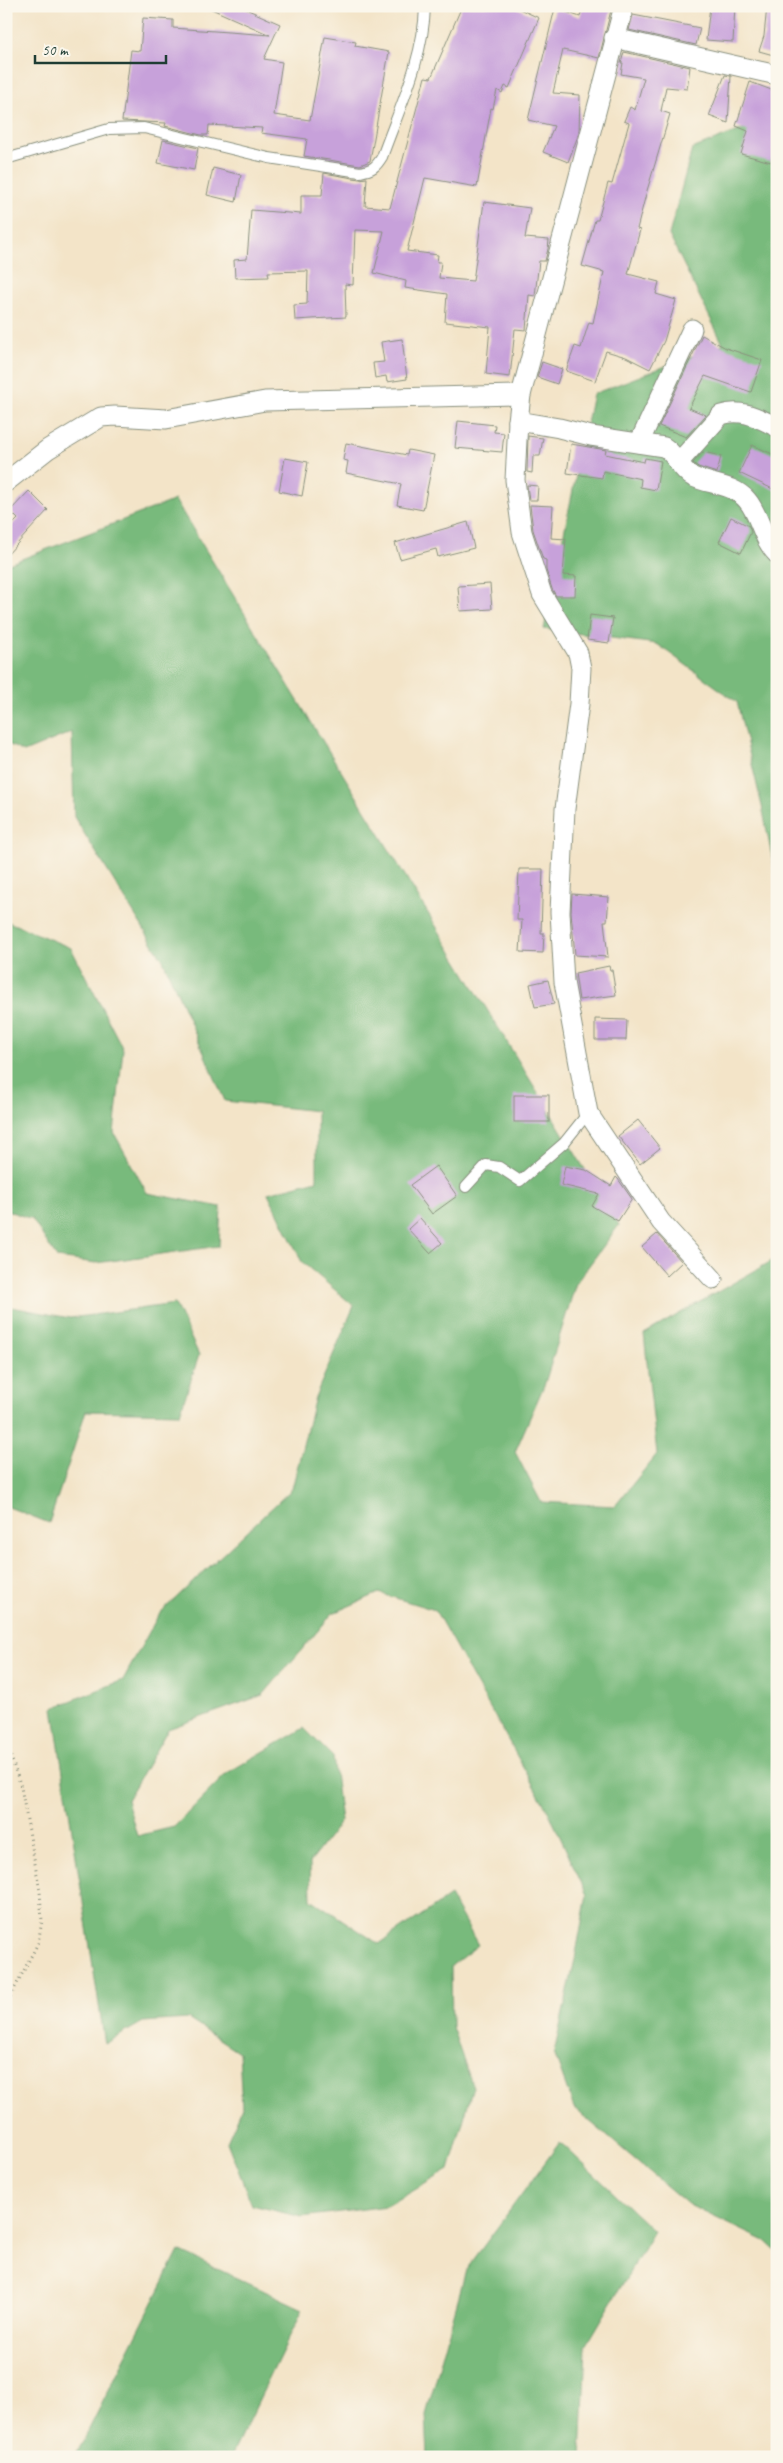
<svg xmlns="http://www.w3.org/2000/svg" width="783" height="2463" viewBox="0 0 783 2463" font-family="Caveat,sans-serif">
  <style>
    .forest { fill: #78ba7c; stroke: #4c7c58 }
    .building { fill: #c7a1da }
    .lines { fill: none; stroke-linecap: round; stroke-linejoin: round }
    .service-casing { stroke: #89907e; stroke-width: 12 }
    .minor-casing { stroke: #89907e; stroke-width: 21 }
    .path { stroke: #89907e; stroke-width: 3; stroke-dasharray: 1 4; stroke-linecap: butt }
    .service { stroke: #fff; stroke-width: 10 }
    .minor { stroke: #fff; stroke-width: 19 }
  </style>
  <rect width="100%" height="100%" fill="#fbf7ec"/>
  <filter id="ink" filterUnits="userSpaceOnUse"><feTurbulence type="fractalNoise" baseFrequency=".02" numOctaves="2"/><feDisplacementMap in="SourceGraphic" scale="10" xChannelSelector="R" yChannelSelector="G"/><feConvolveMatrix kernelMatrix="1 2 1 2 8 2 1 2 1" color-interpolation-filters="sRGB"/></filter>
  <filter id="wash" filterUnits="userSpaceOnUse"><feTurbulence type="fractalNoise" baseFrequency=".0096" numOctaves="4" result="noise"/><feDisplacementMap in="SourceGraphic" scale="20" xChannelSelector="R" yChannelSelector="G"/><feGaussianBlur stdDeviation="1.12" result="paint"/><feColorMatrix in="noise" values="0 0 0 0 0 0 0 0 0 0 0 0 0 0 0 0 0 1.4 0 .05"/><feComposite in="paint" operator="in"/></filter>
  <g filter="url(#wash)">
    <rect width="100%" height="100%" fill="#f3e4c8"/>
    <!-- forest -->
    <g class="forest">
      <path d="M777,116V882L762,806L737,702L657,644L544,629L593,394L723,344L669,235L692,149Z"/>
      <path d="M175,500L619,1225L576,1283L545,1383L515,1452L541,1502L615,1506L657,1454L644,1334L777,1258V2252L765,2241L689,2205L574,2108L554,2053L574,1964L587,1895L549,1813L435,1610L379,1593L333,1613L263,1695L168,1729L127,1800L137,1836L174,1827L227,1773L304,1728L333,1757L341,1821L310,1862L311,1899L379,1944L450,1896L478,1945L451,1966L452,2027L473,2087L449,2170L387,2206L302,2217L252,2205L227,2142L242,2108L239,2052L188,2019L143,2022L105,2044L53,1708L123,1680L159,1614L292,1489L315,1397L354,1306L302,1262L268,1193L317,1180V1111L225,1101L163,960L74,817L72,732L24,752L6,743V565Z"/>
      <path d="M6,921L71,948L123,1049L114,1133L147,1193L221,1207L219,1246L96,1263L57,1258L32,1219L6,1210Z"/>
      <path d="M175,1304L199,1355L180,1413L86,1411L49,1523L6,1506V1306L70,1318Z"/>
      <path d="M560,2142L654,2231L586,2346L581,2457H428L426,2415L466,2270Z"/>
      <path d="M179,2251L303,2309L231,2457H75Z"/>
    </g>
    <g id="blocks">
      <!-- building -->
      <g class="building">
        <path d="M205,6H239L280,24L264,59L282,62L274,115L310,120L325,37L356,42L355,46L389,52L370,161L360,165L304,156L307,139L261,133L262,128L209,125L208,135H201L165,126L166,123L122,121L131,50L140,51L143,18L173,20V28L270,35Z"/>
        <path d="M462,6H513L539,18L509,88L505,86L502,93L497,90L493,109L491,108L477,187L425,178L407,251L438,255L437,262H441L439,278L473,281L484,202L530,208L525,238L549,240L548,249L545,261H539L535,296L529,295L526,330L515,329L510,377L486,374L490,327L445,322L447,294L405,288L406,281L374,273L384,231L355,230L353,285L345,284L346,317L295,320L294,305L307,304L308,271L268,272L269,277L235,278L234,260L247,259L251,210L301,214V195H322L324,173L359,179L367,178L365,206L390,208L425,77L431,78Z"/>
        <path d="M583,6H612L599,58L563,50L553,93L580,95L579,133L568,162L543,152L554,126L528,120L555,8L580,17Z"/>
        <path d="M710,6H735L733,42L706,40Z"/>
        <path d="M767,6H777V56L759,51L764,36Z"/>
        <path d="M633,15L700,28L696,45L629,30Z"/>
        <path d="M624,52L690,67L687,89L666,87L661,111L670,114L646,194L637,229L640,230L628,274L659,282L656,294L676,300L664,341L650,369L626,357L606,351L595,381L566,371L575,346L581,348L589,322L593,323L604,272L582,266L595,220H598L608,183L612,184L629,123L624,121L630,107L635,110L644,78L621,74L623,63H621Z"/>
        <path d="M725,75L731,76L728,123L709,116Z"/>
        <path d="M750,82L777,92V141L771,162L741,154L748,131L736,126Z"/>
        <path d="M163,140L198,148L194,170L158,163Z"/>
        <path d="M213,168L241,175L236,202L207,195Z"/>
        <path d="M702,335L726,348L762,360L751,392L705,376L689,408L706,415L686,437L659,426Z"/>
        <path d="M402,339L407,379L387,382L386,376L375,378L373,363L384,362L381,342Z"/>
        <path d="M542,362L562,369L557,384L537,377Z"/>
        <path d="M458,421L495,425L494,432L504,433L502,452L455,448Z"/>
        <path d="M528,436L543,438L540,456H533L532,473L527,472Z"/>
        <path d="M346,443L407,455L408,450L434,455L423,510L397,505L401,484L346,473L348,461L343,460Z"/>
        <path d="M571,444L606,450L605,454L644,462L645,458L661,461L656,490L640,487L641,479L603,471L602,478L567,473Z"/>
        <path d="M752,445L777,456V491L739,473Z"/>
        <path d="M703,452L721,456L717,473L698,467L693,463Z"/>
        <path d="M285,458L308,462L302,496L279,491Z"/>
        <path d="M527,485L538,486L537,500H529Z"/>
        <path d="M29,491L48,510L6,556V531L18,519L10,511Z"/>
        <path d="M530,505L553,506L551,538L566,539L563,575L576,576L575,596H556L552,589L546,570V560L543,559L533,530Z"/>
        <path d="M731,517L749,526L751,532L741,553L719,542Z"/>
        <path d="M468,522L474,548L438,557L436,549L400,559L395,543Z"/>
        <path d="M490,584L492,609L460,611L458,586Z"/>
        <path d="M590,615L613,618L609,643L587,640Z"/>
        <path d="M519,869H543L541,933H544L543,953L520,952L522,920H517Z"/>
        <path d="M572,894L609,897L607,921H604L608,957L575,955L571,912Z"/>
        <path d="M609,966L610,970H612L616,995L579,1000L575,973Z"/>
        <path d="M548,980L554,1004L535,1007L530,984Z"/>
        <path d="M595,1019L627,1020L626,1040H595Z"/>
        <rect x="514" y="1095" width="35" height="27"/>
        <path d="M638,1120L660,1148L640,1164L618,1136Z"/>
        <path d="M436,1166L457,1196L432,1214L410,1185Z"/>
        <path d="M565,1166L586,1170L611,1186L616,1177L618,1179L632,1199L618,1221L592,1206L599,1194L561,1185Z"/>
        <path d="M420,1218L442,1243L430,1253L408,1229Z"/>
        <path d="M657,1234L682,1262L667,1276L642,1247Z"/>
      </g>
    </g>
  </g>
  <g filter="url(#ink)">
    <use href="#blocks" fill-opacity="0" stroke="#89907e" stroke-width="1"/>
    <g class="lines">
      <defs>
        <g id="service">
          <path d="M6,159L109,129L144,128L269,158L360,172C372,170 376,167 382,157C399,109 424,58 425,6"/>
          <path d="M466,1187L486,1165L499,1167L520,1181L564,1143L588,1113"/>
        </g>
        <g id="minor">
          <path d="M624,6L521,395L518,421L515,480L522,532L542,594L578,653L581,668L579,704L565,809L560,912L564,982L588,1113L661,1222L713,1279"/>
          <path d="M614,38L777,75"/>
          <path d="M518,421L559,428L591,436L664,447C676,454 680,470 693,477C711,485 733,484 747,500C760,515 762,539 777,554"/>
          <path d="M639,443L692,329"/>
          <path d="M678,463L721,415C742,408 758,418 777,427"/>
          <path d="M6,482L48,449L101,417L115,416L166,419L265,401L521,395"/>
        </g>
      </defs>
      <!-- service casing -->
      <use href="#service" class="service-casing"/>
      <!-- minor casing -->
      <use href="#minor" class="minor-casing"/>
      <!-- path -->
      <path class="path" d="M6,1742L21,1787L40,1891L42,1921L38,1943L6,2005"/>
      <!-- service -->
      <use href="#service" class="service"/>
      <!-- minor -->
      <use href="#minor" class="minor"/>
    </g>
  </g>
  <!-- margin -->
  <rect width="783" height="2463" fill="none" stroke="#fbf7ec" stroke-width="25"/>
  <!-- scale -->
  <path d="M35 55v8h131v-8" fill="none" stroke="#1f3d34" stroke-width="2.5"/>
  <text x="42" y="55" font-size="15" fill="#1f3d34" stroke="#fbf7ec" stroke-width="4" paint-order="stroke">50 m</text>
</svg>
